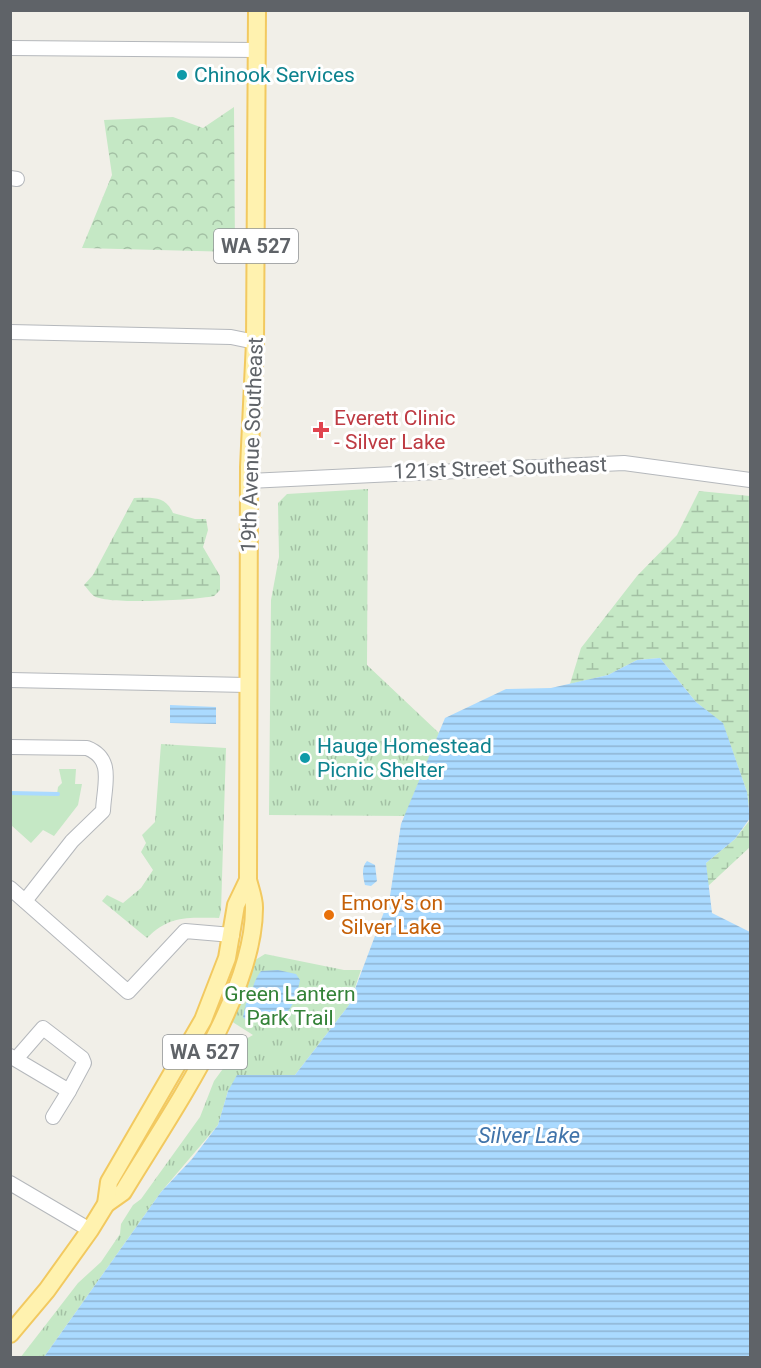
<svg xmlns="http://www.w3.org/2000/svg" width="761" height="1368" viewBox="0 0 761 1368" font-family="Roboto,sans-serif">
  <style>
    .grass { fill: #c5e8c5 }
    .forest { fill: url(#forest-crowns) }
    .wetland { fill: url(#wetland-marsh) }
    .park { fill: url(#park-tufts) }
    .water { fill: url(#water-rules) }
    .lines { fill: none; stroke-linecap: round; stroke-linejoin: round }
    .stream { stroke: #aadaff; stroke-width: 4 }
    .minor-casing { stroke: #b5b8bc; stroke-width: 16 }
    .major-casing { stroke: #f2c960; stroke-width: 20 }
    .minor { stroke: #fff; stroke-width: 14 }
    .major { stroke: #fff2af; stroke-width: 16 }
    .culture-dot { fill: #0f9aa8; stroke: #fff; stroke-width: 2 }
    .health-dot { fill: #e0444e; stroke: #fff; stroke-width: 2 }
    .food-dot { fill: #e8710a; stroke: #fff; stroke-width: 2 }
    .labels { text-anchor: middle; stroke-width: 6; stroke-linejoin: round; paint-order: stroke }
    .shield { fill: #fff; stroke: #8f9295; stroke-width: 1.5 }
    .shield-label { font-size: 20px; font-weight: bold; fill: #5f6368 }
    .culture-label { font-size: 21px; fill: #0d838f; stroke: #fff; text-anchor: start }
    .health-label { font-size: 21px; fill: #be3a42; stroke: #fff; text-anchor: start }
    .street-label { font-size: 21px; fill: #5f6368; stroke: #fff }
    .food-label { font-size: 21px; fill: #c56008; stroke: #fff; text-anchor: start }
    .park-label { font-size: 21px; fill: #348238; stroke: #fff }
    .water-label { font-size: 22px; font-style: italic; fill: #4174aa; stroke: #fff }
  </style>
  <defs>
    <pattern id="forest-crowns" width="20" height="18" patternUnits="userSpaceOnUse" patternTransform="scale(1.5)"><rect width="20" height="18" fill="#c5e8c5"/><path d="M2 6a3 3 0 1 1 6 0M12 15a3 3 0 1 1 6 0" fill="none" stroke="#a3c0a4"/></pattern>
    <pattern id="wetland-marsh" width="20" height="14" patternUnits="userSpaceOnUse" patternTransform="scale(1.5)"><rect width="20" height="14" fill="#c5e8c5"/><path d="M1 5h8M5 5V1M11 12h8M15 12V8" fill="none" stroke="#a3c0a4"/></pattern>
    <pattern id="park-tufts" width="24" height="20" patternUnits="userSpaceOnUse" patternTransform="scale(1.5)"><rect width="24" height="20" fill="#c5e8c5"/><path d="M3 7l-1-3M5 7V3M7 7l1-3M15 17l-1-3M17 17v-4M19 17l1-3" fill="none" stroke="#a3c0a4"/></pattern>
    <pattern id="water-rules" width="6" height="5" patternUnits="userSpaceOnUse" patternTransform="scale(1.5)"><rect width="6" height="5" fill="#aadaff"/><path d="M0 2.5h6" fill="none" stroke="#8eb4d2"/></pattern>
  </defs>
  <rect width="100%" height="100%" fill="#f1efe8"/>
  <!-- grass -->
  <path class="grass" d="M59,769H76L75,784H82L78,805L54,836L43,830L31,843L11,825V793L57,794L58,787L62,783Z"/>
  <!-- forest -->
  <path class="forest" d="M234,107L235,252L82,248L112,175L104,120L173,117L203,128Z"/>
  <!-- wetland -->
  <g class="wetland">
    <path d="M699,491L750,496V818L747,792L723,724L696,702L660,658L637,660L608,675L570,684L581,648L637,576L677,535Z"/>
    <path d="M134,498C151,498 165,495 173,513L195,519H206L208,530L203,547L220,576V590L214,596C196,600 107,605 94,596C90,593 87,588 84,585L93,575Z"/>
    <path d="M750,820V847L707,887L706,863L735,839Z"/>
  </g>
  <!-- park -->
  <g class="park">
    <path d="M368,489L367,665L439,733L405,816L269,815L271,600L279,557L278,503L287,494Z"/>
    <path d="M161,744L226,748L221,911L219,918C188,918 170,915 147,938L102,901L107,895L123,903L141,888L153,870L141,852L146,843L142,835L155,822Z"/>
    <path d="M265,954L344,970H361L349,1005L295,1075L228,1091L218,1125L161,1192L44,1357L20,1358L78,1283L101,1262L120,1234L121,1224L133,1205L141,1199L200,1117L214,1081L244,1040L253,1035L231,1021L252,962Z"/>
  </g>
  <!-- water -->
  <g class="water">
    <path d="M660,658L696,702L723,723L747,792L750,818L735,839L706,863L712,913L750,932V1357H44L161,1192L192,1159L218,1125L228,1091L237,1075H295L349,1005L390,896L401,824L445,718L506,689L551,688L608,675L637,660Z"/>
    <path d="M170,705L216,707V724L170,723Z"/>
    <path d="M367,861L375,865L377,881L371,886L365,885C363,877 361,867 367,861Z"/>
    <path d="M278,970L296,974L300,980C294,1013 282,1026 246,1020L243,1017L246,1003L254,1000C250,990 255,979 261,971Z"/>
  </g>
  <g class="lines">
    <!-- stream -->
    <path class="stream" d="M10,793L58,794"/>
    <defs>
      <g id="minor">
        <path d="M10,48L257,50"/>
        <path d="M10,178L17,179"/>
        <path d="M10,332L231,337L255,342"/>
        <path d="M249,481L624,463L750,480"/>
        <path d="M10,680L247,685"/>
        <path d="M10,747L87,748C115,759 104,785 103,811L72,841L25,901"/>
        <path d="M10,888L128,992L185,931L232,935"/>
        <path d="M10,1056L69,1091L84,1063L82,1058L43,1028L16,1059"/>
        <path d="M53,1117L69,1091"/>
        <path d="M10,1183L90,1230"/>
      </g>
      <g id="major">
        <path d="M106,1204L123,1192C168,1117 255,995 254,907C254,898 250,888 248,880L249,467L255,342L257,10"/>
        <path d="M10,1334L47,1290L90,1230L106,1204L109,1182L203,1020L227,958L236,905L248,880"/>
      </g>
    </defs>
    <!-- minor casing -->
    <use href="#minor" class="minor-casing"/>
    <!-- major casing -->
    <use href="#major" class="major-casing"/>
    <!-- minor -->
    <use href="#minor" class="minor"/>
    <!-- major -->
    <use href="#major" class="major"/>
  </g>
  <!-- markers -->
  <g class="culture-dot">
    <circle cx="182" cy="75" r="6"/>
    <circle cx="305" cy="758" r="6"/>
  </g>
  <path class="health-dot" d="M318 421h6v6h6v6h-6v6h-6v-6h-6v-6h6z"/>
  <circle class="food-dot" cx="329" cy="915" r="6"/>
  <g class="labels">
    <!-- shield labels -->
    <g class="shield">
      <rect x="214" y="229" width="84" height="34" rx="4.5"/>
      <rect x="163" y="1035" width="84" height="34" rx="4.5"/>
    </g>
    <g class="shield-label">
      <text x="256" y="253">WA 527</text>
      <text x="205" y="1059">WA 527</text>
    </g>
    <!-- culture labels -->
    <g class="culture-label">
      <text x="194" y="82">Chinook Services</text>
      <text x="317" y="753">Hauge Homestead<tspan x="317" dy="24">Picnic Shelter</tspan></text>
    </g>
    <!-- health labels -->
    <g class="health-label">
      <text x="334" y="425">Everett Clinic<tspan x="334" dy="24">- Silver Lake</tspan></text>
    </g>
    <!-- street labels -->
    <g class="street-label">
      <text transform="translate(252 445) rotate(-88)" y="7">19th Avenue Southeast</text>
      <text transform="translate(500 468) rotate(-2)" y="7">121st Street Southeast</text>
    </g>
    <!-- food labels -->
    <g class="food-label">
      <text x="341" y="910">Emory's on<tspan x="341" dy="24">Silver Lake</tspan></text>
    </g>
    <!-- park labels -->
    <g class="park-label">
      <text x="290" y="1001">Green Lantern<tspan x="290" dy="24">Park Trail</tspan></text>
    </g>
    <!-- water labels -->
    <g class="water-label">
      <text x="529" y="1143">Silver Lake</text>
    </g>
  </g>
  <!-- border -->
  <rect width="761" height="1368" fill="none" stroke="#5f6368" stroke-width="24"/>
</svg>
